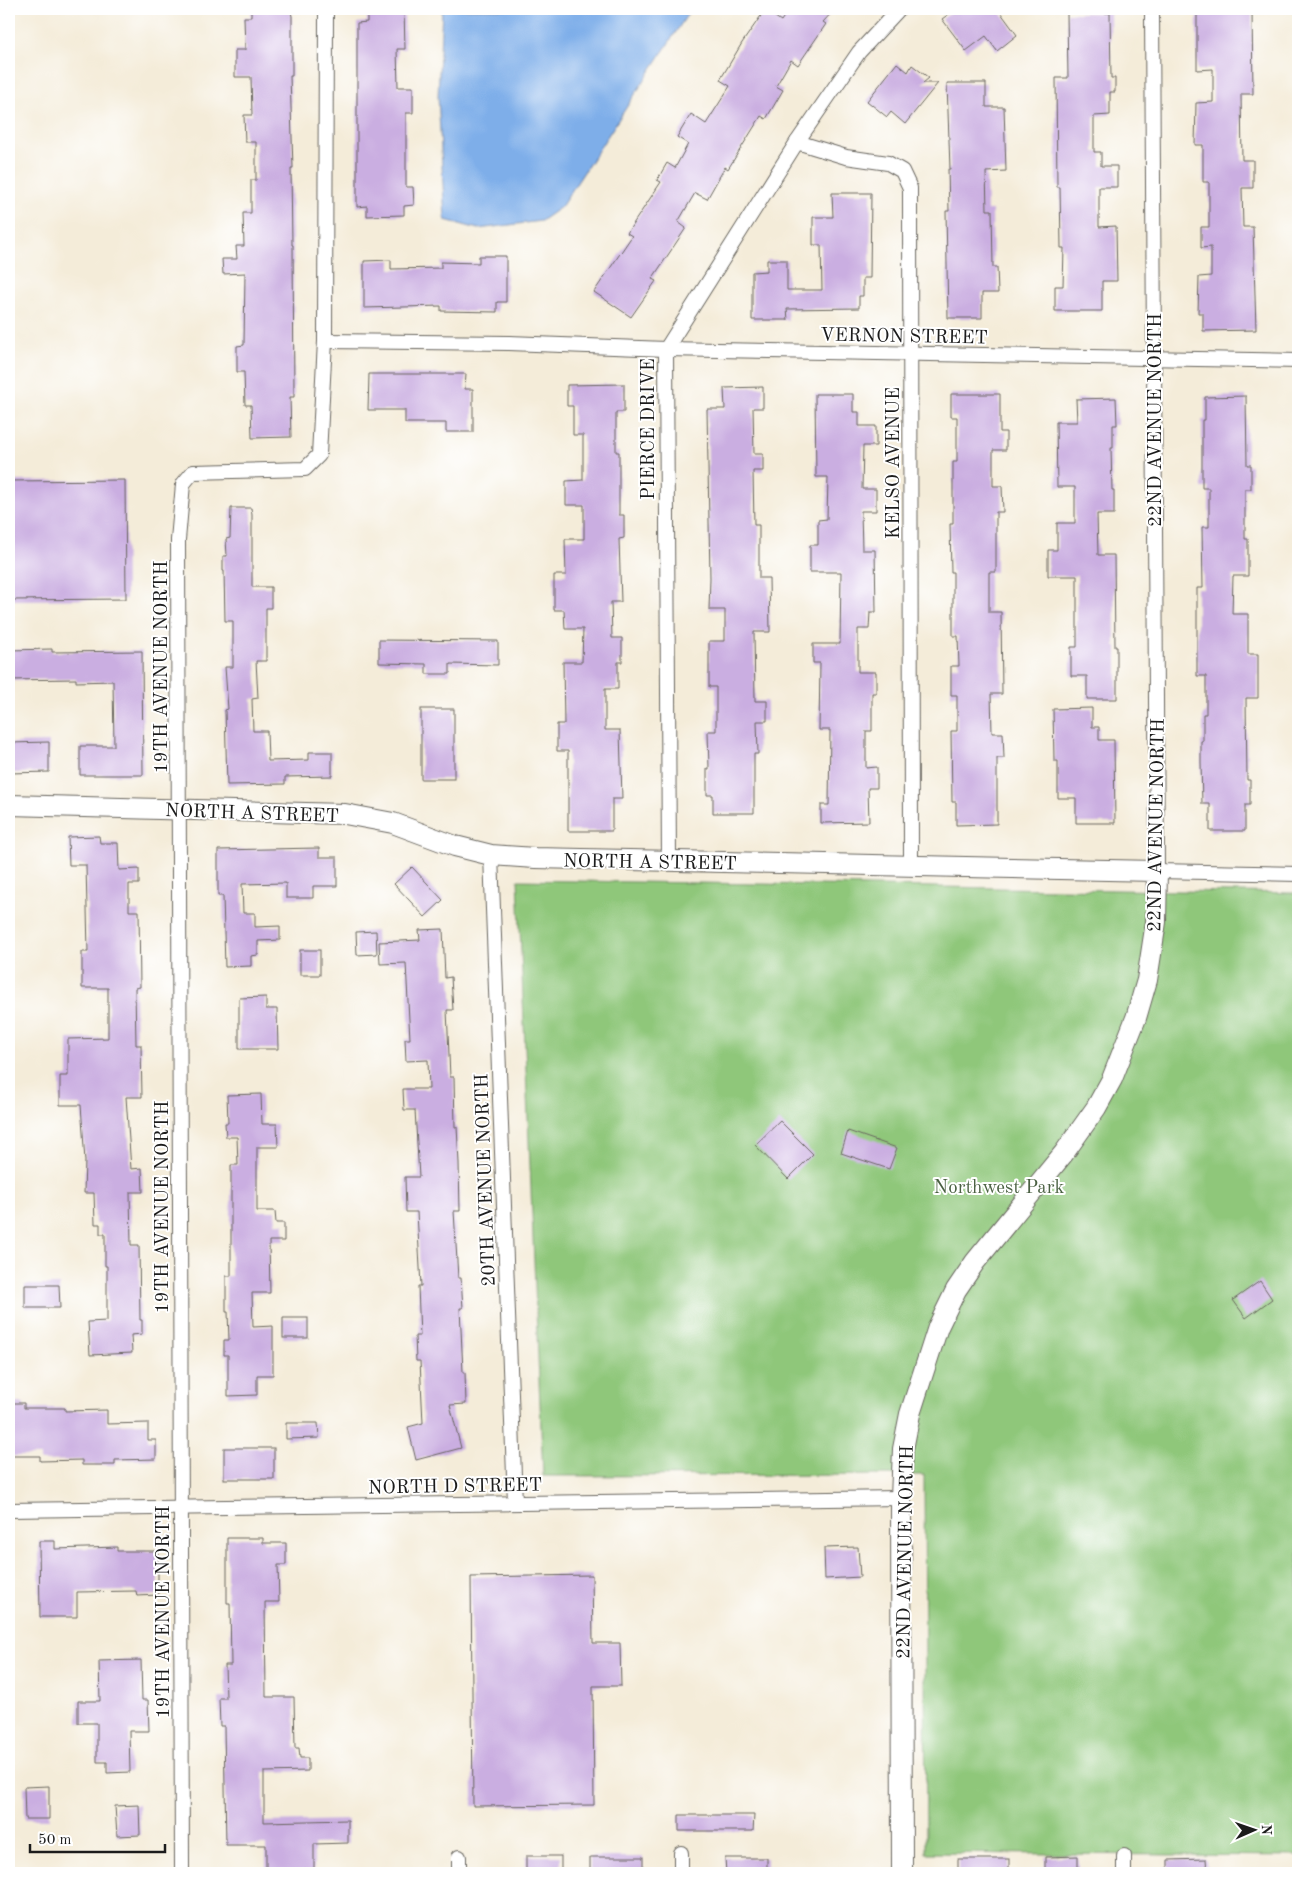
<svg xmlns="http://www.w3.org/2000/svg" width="1307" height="1882" viewBox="0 0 1307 1882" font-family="'Old Standard TT',serif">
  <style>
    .green { fill: #8fc77a; stroke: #56724b }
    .water { fill: #7eaee9; stroke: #4d6582 }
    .building { fill: #caaee1 }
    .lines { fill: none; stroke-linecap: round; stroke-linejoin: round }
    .street-casing { stroke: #68655e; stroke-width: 16 }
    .secondary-casing { stroke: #68655e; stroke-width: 22 }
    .street { stroke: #fff; stroke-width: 14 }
    .secondary { stroke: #fff; stroke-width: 20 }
    .labels { text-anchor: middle; stroke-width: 4; stroke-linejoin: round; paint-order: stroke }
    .street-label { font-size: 19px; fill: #1c1c1c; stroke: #fff }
    .park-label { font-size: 19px; fill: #4a6042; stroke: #fff }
  </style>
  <rect width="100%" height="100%" fill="#fff"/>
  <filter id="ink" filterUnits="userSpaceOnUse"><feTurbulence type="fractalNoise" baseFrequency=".02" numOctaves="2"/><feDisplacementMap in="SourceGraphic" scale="10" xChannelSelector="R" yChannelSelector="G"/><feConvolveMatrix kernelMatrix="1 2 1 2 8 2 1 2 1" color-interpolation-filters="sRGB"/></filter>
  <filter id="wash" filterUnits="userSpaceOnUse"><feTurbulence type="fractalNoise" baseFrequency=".0096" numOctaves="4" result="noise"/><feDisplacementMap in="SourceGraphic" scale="20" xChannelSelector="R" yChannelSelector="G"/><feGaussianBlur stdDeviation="1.12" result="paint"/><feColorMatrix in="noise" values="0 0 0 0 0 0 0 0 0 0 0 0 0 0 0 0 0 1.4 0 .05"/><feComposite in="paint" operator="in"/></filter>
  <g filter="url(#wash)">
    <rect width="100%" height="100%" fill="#f4ecd9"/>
    <!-- green -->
    <path class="green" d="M518,880L1298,893V1856L926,1853L924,1475L543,1476Z"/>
    <!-- water -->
    <path class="water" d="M442,9H691L561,207L541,221L478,229L445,220L438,96Z"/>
    <g id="blocks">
      <!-- building -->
      <g class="building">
        <path d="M251,9H290L292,16V76H290L293,168H291L292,245H293L294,397H290L291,437L252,438L251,405H245L244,372H237V346L244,345L245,273L223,274L222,259H237L236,246H244L243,213H251V180H256V142H245L244,115H252L251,77H235V50H245L244,17H251Z"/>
        <path d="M367,9H404L405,49H397L398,87H413V113H406V187H413L414,205L404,206V215L367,216V206L357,207V23L367,22Z"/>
        <path d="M789,9H835L823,22L826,24L798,65L791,60L776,86L783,90L766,119L761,116L728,169L725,167L707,199L695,193L678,222L686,228L652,279L656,281L631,317L594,292L632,236L627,233L661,182L657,180L667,163L675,168L688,144L677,137L691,114L706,124L730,86L720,80L742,43L765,10L781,21Z"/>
        <path d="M956,9H998L1017,35L997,51L986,36L966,51L942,19Z"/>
        <path d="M1197,9H1233V11H1252L1253,94H1241L1242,160H1253V188H1242L1243,227H1253L1256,330L1203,331V313H1198L1199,277L1211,276V247L1201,248V227H1209V182H1203V145H1195L1196,103L1213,102V69L1197,70Z"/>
        <path d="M1067,13H1110L1111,78H1115V92H1110V115L1094,116V152H1101V166H1117V187H1099V227L1116,226L1117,281H1102V311H1055V286H1063L1064,248H1061L1060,187H1057L1056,78H1068Z"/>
        <path d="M897,63L908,72L912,65L929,78L923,83H938L905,124L891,112L887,117L867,101Z"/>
        <path d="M947,83H986V107H1004L1006,171L986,172L987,210H992L993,267H997L998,293H982V318H948L946,211H949L948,169H950Z"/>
        <path d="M832,193H871L870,278H863V296H859V308L787,309L788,320H752V272L767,271V260H787V290H822L821,245H813V217H833Z"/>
        <path d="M479,256H506V302H497V312L441,311V306L364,308V261L391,260V269L441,268V262L479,263Z"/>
        <path d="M369,374H466L465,389H473V432H446V423H405V410H368Z"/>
        <path d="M624,384V412H616V452H619V515H624V538L619,539L621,602H611L612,638H622V662H618V689H605V730H620L622,799H612V831H568V751H557V724H564L563,662H582L583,629H565L564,610H554V575H566L565,539H584V505H566V481L583,480V435H573V406H567V385Z"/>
        <path d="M763,387V408H753L754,454H763V471H753L754,525H759V578H769L770,632H754L755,701H767V721H757L758,754H754V813H713V795H707V769H709L708,731H716V687H709V641H725V610H709L710,578L707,409H725L724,388Z"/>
        <path d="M815,394H853V412H859V426H876V446H863L862,489H876V511H861L862,550H875L876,612H870L869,629H858V672H876V693H872V731H866V768L877,767V788H868L869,822L821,823V805H829L830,730H819L820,663H813V644H840L841,572H810V545H818V520L827,519L828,477H816Z"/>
        <path d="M951,394H1000V432H1006V450H993V486H1002L1003,512H996V572H989V612H1001L1002,694H991L992,733H1003L1004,758H997V824L956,825V802H952L951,731H957V695H951V666H959L958,636H953V572H951L950,524H953V462H957V417H951Z"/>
        <path d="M1246,396L1247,465H1251V489H1245V539H1248V576H1233L1232,614H1248V654H1258V698H1246L1247,780H1250V805H1245V831H1210V804H1202L1201,762V741H1203V714H1206V676H1197V588H1203L1202,527H1209V488H1202V420H1205V397Z"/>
        <path d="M1116,398L1117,425H1113V448H1111L1112,490H1114V514H1097L1098,555H1114L1115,647H1117V699H1087V676H1071V647H1077V576H1048V550H1057V523H1075V487H1057L1056,422H1077L1076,399Z"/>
        <path d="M125,480L126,599L9,600V481Z"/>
        <path d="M231,508H251L252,515V587H271V608H266V661H256L258,698L252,699L253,731H267L268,761L309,760V752H332V776L285,777V784L227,785L225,710L228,709L225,667H233V621H225L224,571H223V556H227L226,539L230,538Z"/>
        <path d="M379,640L498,641V665L450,664V674H426V664L379,663Z"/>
        <path d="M52,649V652L142,651L143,775H80V746H114L113,681L76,682V679L9,680V650Z"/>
        <path d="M1092,708V727H1099V740H1114L1115,823H1076V798H1058V761H1054L1053,709Z"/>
        <rect x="421" y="709" width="33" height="70"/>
        <path d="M49,742V772L9,773V743Z"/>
        <path d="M99,836L100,843H118L119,870L139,869V884H129V911H139L140,987L135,988L136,1045H141L142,1097H126L131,1169L142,1168L143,1192H130L131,1245H139L140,1320H142V1334L131,1335L132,1353L90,1355L88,1322L107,1321V1266H105V1234H100V1224H95L94,1193H84L85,1161L81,1105H60V1076H68V1039L108,1038V988H82V952H88L86,865H69L68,837Z"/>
        <path d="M319,848V857H337V886H313V898H286V883L242,884L243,913H255V927L280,926V940L258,941V955L251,956V966L225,967L223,896H218V850Z"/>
        <path d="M412,867L443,900L425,917L394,884Z"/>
        <path d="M443,929L445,978L451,977L453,1010H447L450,1077H454L455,1127H457L459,1163L460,1211H454L458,1278H461L463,1308H460L463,1372H465L466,1404L450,1405L461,1448L416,1460L408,1427L423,1423L420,1361H416L415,1336H420L418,1286H421L417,1212H406L405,1177H419L415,1110H404L403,1089H429L428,1060L406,1061L405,1039H410L406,963L380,964L379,942L420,940L419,930Z"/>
        <path d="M376,931L377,954L357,955L356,932Z"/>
        <rect x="300" y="950" width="20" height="25"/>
        <path d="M266,997V1009H277L278,1049H239V998Z"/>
        <path d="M261,1094L262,1124H277L278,1147H257V1211H275L276,1223H284V1241H269L270,1293H252L253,1327L273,1326V1375H257V1395L228,1396V1355H224V1340H229L228,1312H226V1276H231V1165H238L237,1137H226L225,1123H228L227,1095Z"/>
        <path d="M780,1121L813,1154L788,1179L755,1145Z"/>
        <path d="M848,1131L897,1148L889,1169L841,1153Z"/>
        <path d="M1260,1281L1272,1299L1246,1318L1233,1300Z"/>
        <path d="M25,1285H59L60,1308H25Z"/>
        <rect x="283" y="1318" width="25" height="20"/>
        <path d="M9,1403H24V1408H65V1411L107,1410V1424L148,1423V1440H156V1459L115,1460V1465H82V1460L40,1461V1456H9Z"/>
        <path d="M286,1423H318L319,1438L286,1439Z"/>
        <rect x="224" y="1448" width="50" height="31"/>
        <path d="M227,1538H263V1543H286V1565H278L279,1602H265L266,1697H294L295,1748H299L300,1758H308V1771L264,1772V1822L348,1820V1843L314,1844V1873H266V1845H226L224,1726H220L219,1698H226L225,1665H231L230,1603H227Z"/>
        <path d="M39,1541H55V1549L117,1547V1551H158V1595L137,1596L136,1591L77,1592V1617H40Z"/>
        <path d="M858,1547L860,1577L825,1579L824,1548Z"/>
        <path d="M592,1575L593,1643H620L621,1686H593L594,1805L473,1806L471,1577Z"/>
        <path d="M141,1660L142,1700H148L149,1731H129L130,1772L107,1773V1762H97V1723H78V1701H100L99,1661Z"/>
        <path d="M49,1786V1819H25L24,1787Z"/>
        <path d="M139,1805L140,1835L117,1836L115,1806Z"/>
        <path d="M679,1815H754L753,1831H679Z"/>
        <rect x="526" y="1856" width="35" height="17"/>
        <path d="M1078,1856V1873H1045V1857Z"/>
        <rect x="590" y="1857" width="53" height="16"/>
        <path d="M725,1858H767V1873H726Z"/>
        <rect x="958" y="1859" width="51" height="14"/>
        <path d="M1206,1859L1207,1873H1168V1860Z"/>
      </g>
    </g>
  </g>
  <g filter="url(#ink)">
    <use href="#blocks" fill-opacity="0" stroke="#68655e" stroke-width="1"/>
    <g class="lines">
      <defs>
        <g id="street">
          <path d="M1152,9L1157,871L1298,874"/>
          <path d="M797,142L846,157L888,163L902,171L910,188L911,867"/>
          <path d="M325,341L509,343L666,349L1298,361"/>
          <path d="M491,855L515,1503"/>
          <path d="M669,862L666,349L797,142L859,52L899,9"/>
          <path d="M9,1510L901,1498"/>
          <path d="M681,1853V1873"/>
          <path d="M1124,1856V1873"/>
          <path d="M459,1857V1873"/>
          <path d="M182,1873L178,540L183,484L193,472L305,469L319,455L325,341L326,9"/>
        </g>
        <path id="secondary" d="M9,805L345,814L393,823L455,846L491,855L535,858L1157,871L1156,922L1147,980L1136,1018L1112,1079L1096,1108L1064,1153L975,1262L956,1290L938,1327L910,1414L903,1449L901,1498L902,1873"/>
      </defs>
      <!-- street casing -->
      <use href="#street" class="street-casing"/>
      <!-- secondary casing -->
      <use href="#secondary" class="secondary-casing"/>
      <!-- street -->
      <use href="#street" class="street"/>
      <!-- secondary -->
      <use href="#secondary" class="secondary"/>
    </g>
  </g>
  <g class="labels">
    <!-- street labels -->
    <g class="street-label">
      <text transform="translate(904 335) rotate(1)" y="7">VERNON STREET</text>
      <text transform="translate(1154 420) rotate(-90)" y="7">22ND AVENUE NORTH</text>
      <text transform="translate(647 429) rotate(-90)" y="7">PIERCE DRIVE</text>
      <text transform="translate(892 463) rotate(-90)" y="7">KELSO AVENUE</text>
      <text transform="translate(160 667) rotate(-90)" y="7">19TH AVENUE NORTH</text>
      <text transform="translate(252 812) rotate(2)" y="7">NORTH A STREET</text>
      <text transform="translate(1155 825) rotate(-89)" y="7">22ND AVENUE NORTH</text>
      <text transform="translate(650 861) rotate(1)" y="7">NORTH A STREET</text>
      <text transform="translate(484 1180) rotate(-92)" y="7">20TH AVENUE NORTH</text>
      <text transform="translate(161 1207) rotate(-90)" y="7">19TH AVENUE NORTH</text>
      <text transform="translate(455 1485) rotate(-1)" y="7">NORTH D STREET</text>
      <text transform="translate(904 1552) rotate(-89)" y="7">22ND AVENUE NORTH</text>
      <text transform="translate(162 1612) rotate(-90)" y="7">19TH AVENUE NORTH</text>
    </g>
    <!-- park labels -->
    <g class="park-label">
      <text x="999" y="1193">Northwest Park</text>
    </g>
  </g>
  <!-- margin -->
  <rect width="1307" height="1882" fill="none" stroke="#fff" stroke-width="30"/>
  <!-- north arrow -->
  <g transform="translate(1254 1830) rotate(88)" stroke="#ffffff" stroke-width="4" paint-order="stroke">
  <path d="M0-4L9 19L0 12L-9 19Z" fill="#1c1c1c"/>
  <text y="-8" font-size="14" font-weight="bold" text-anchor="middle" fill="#1c1c1c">N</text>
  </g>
  <!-- scale -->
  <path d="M30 1844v8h135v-8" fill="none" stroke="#1c1c1c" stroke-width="2.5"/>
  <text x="38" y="1844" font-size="15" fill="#1c1c1c" stroke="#ffffff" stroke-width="4" paint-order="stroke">50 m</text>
</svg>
